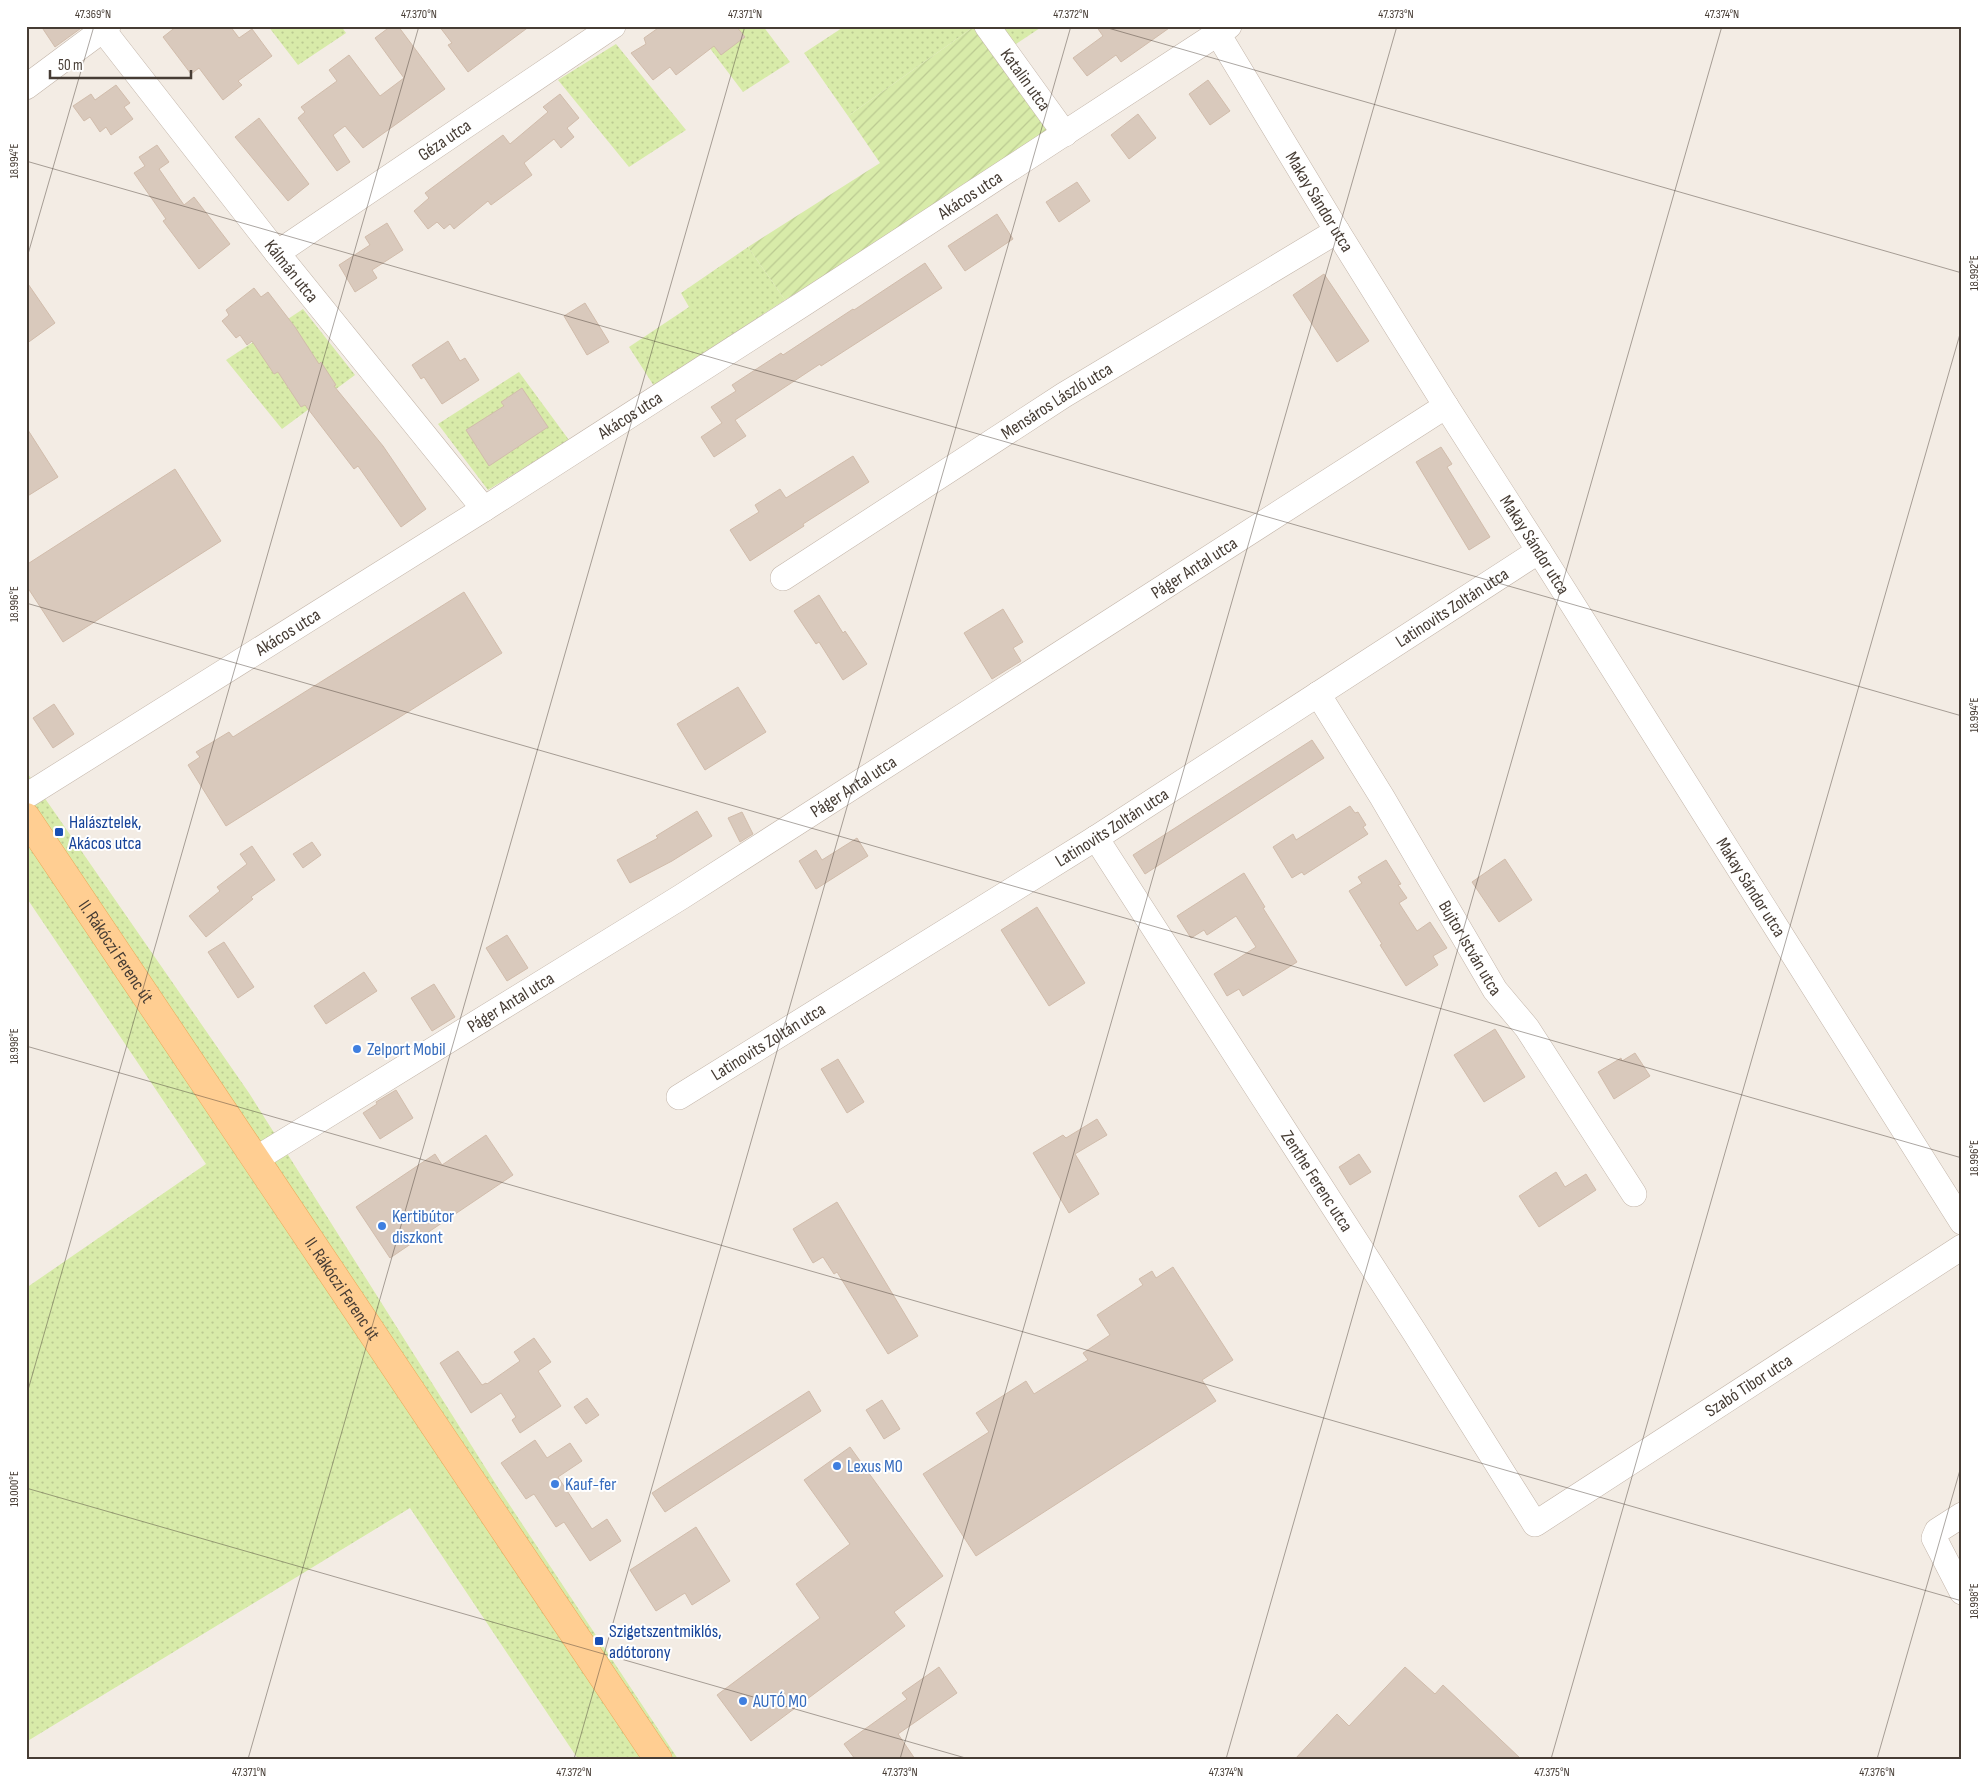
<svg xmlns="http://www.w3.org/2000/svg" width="1988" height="1785" viewBox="0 0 1988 1785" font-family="'Sofia Sans Condensed',sans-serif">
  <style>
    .grass { fill: url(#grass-dots) }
    .garden { fill: url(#garden-furrows) }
    .building { fill: #d9c9bc; stroke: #d1bcab }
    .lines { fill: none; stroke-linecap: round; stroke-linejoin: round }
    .minor-casing { stroke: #c3b5a9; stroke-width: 26 }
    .major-casing { stroke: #eca859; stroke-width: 29 }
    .minor { stroke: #fff; stroke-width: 25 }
    .major { stroke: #ffce92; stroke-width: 28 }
    .ticks { fill: none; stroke: #463c34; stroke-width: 1; stroke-opacity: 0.45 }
    .transit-dot { fill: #1a4fb4; stroke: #fff; stroke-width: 2 }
    .shop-dot { fill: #3f7fe0; stroke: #fff; stroke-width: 2 }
    .labels { text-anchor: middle; stroke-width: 4; stroke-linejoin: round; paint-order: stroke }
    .street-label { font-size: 18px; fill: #463c34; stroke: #fff }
    .transit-label { font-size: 18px; fill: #164399; stroke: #fff; text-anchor: start }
    .shop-label { font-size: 18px; fill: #366cbe; stroke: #fff; text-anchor: start }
    .neatline { fill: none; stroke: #463c34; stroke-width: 2 }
    .ticks-label { font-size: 12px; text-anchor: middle; fill: #463c34 }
  </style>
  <defs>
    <pattern id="grass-dots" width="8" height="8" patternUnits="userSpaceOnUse" patternTransform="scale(1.25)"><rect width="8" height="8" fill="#d8eba9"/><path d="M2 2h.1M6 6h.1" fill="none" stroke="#bbca92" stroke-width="1.8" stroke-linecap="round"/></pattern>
    <pattern id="garden-furrows" width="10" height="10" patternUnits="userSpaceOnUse" patternTransform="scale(1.25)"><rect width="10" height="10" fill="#d8eba9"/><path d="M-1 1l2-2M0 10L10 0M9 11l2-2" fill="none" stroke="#bbca92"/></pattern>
  </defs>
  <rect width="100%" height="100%" fill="#f3ece4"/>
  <!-- grass -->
  <g class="grass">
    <path d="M268,26H341L346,33L298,65Z"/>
    <path d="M693,26H763L790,62L743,92Z"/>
    <path d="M845,26H975L848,116L804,53Z"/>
    <path d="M1000,26H1043L1013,46Z"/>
    <path d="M616,44L686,130L629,167L558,80Z"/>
    <path d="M748,247L785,300L654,386L629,347L689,307L681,293Z"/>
    <path d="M303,309L355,375L282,429L226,360Z"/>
    <path d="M519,372L569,440L488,490L438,424Z"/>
    <path d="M26,771L249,1093L497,1486L678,1759H578L410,1508L26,1742V1288L206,1164L26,897Z"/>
  </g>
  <!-- garden -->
  <path class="garden" d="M975,26L1050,135L785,300L748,247L880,163L848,116Z"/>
  <!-- building -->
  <g class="building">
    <path d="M41,26H84L55,47Z"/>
    <path d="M177,26H230L239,38L252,29L272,56L238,81L242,85L223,100L199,68L191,74L163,37Z"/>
    <path d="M391,26H398L445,89L363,148L345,126L333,135L350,162L337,171L298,118L305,112L301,107L337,81L329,70L349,55L380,96L404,78L375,38Z"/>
    <path d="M439,26H530L468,72L448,45L452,43Z"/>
    <path d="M661,26H736L745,37L721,55L714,46L676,75L670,67L653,80L631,53L646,44L644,38Z"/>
    <path d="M1096,26H1172L1121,62L1116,55L1087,76L1073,58L1103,36Z"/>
    <path d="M1208,80L1230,111L1210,125L1189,94Z"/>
    <path d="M116,85L130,103L124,107L133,119L111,135L106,127L100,132L90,117L84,121L73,106L91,94L95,100Z"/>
    <path d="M560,94L579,118L567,128L574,137L561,148L554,139L524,163L532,175L491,205L488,201L454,229L450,224L444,229L437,222L428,229L414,211L429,198L425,193L503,135L510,144L548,112L543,107Z"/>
    <path d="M1138,114L1156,138L1129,159L1111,135Z"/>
    <path d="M259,118L309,184L288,201L235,137Z"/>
    <path d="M157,145L169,162L159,169L184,205L194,197L230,244L199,269L163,221L166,219L134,173L145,166L139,157Z"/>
    <path d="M1077,182L1090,201L1059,222L1046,202Z"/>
    <path d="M997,214L1013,239L965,271L948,246Z"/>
    <path d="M387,223L403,250L372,270L377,278L355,292L339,265L370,245L365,237Z"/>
    <path d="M925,263L942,288L821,366L820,364L735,420L746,436L714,457L701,437L722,423L711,407L736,391L732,385L781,353L783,355L853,309L854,310Z"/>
    <path d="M1324,274L1369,341L1337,362L1293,295Z"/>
    <path d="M26,281L55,323L26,344Z"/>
    <path d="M254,288L261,297L268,292L295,327L319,364L321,362L336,385L334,386L383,446L426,509L401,527L358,466L354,469L305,405L301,407L278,372L274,374L252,341L247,345L240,335L236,338L222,321L229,315L226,310Z"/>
    <path d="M585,303L609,342L587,355L564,316Z"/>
    <path d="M448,341L460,361L465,358L479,380L442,404L424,377L421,379L412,365Z"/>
    <path d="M522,388L548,427L489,466L466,430L504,406L501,402Z"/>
    <path d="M26,427L58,477L26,497Z"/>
    <path d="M1441,447L1452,464L1447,467L1490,537L1469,550L1416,462Z"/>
    <path d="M853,456L869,482L803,524L804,526L750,561L730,530L759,512L755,505L780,489L786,498Z"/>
    <path d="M175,469L221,541L63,642L26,585V565Z"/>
    <path d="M464,592L502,653L226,826L188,765L200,757L196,752L229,732L233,737Z"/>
    <path d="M819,595L843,633L845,631L867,664L843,680L819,642L816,644L794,611Z"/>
    <path d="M1003,609L1023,642L1013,648L1021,661L992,679L964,633Z"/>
    <path d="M738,687L766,732L705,770L677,724Z"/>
    <path d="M54,704L74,734L53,748L33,718Z"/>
    <path d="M1312,740L1324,758L1145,874L1133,855Z"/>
    <path d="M1350,806L1355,813L1358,812L1366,825L1363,827L1368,834L1304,875L1302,872L1292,878L1273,847L1293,834L1296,840Z"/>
    <path d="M697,811L712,836L672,861L630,883L617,860L658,838L656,836Z"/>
    <path d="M742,812L753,834L740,842L728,818Z"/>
    <path d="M857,838L868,856L816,889L799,861L816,850L822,860Z"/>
    <path d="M312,842L321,855L303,868L293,854Z"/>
    <path d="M252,846L275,880L251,897L253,899L206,937L189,916L220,891L217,887L247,864L240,854Z"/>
    <path d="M1505,859L1532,900L1499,922L1472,882Z"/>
    <path d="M1386,860L1401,884L1398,885L1407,898L1399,903L1417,931L1430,922L1447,948L1433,956L1438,965L1406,986L1380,945L1382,944L1349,891L1362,883L1358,877Z"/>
    <path d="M1244,873L1265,907L1263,908L1297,962L1243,996L1239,989L1227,996L1214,974L1256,947L1236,916L1207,935L1204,930L1191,938L1177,916Z"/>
    <path d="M1037,907L1085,983L1049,1006L1001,930Z"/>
    <path d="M507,935L528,968L507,981L486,948Z"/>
    <path d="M224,942L254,987L238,998L208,952Z"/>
    <path d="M364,972L377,991L326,1024L314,1006Z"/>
    <path d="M434,984L455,1017L432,1031L411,998Z"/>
    <path d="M1495,1029L1525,1077L1484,1102L1454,1055Z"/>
    <path d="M1635,1053L1650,1076L1614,1099L1598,1072L1621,1058L1622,1061Z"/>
    <path d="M838,1059L864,1102L847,1113L821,1069Z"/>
    <path d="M396,1090L413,1118L380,1139L363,1113L377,1104L376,1102Z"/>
    <path d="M1097,1119L1107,1135L1075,1154L1099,1194L1069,1213L1033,1153L1063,1135L1066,1138Z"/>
    <path d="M486,1135L513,1175L390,1258L356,1207L435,1154L442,1165Z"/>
    <path d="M1359,1154L1371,1172L1350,1185L1339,1167Z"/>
    <path d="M1556,1172L1565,1187L1586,1174L1596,1190L1539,1227L1519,1196Z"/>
    <path d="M837,1202L918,1336L888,1354L837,1272L834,1274L823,1257L813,1263L793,1229Z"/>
    <path d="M1173,1267L1233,1360L1202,1380L1216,1401L976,1556L923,1474L989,1432L976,1413L1026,1381L1034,1394L1088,1360L1083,1353L1110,1335L1097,1315L1143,1285L1139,1279L1152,1271L1156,1278Z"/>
    <path d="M534,1338L551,1362L538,1371L561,1406L520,1433L512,1420L516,1417L501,1393L471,1413L440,1363L458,1351L482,1385L486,1383L487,1384L520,1361L514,1352Z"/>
    <path d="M809,1391L821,1411L665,1512L652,1493Z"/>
    <path d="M587,1398L599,1415L586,1424L574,1407Z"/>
    <path d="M882,1400L900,1429L884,1439L866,1410Z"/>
    <path d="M535,1440L547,1458L570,1443L582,1461L558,1477L592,1529L607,1519L621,1541L590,1561L564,1522L556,1527L534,1494L526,1499L501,1463Z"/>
    <path d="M850,1447L943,1576L894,1612L905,1626L751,1741L717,1695L820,1618L796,1584L850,1544L804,1480Z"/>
    <path d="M696,1527L730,1581L692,1605L685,1593L656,1611L630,1570Z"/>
    <path d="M939,1667L957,1693L898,1734L915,1759H855L844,1744L907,1699L902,1693Z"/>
    <path d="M1405,1667L1435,1694L1443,1685L1521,1759H1295L1337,1714L1349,1726Z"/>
  </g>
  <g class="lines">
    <defs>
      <g id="minor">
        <path id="s1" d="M987,26L1065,134"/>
        <path id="s2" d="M103,30L277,253L484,509"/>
        <path id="s3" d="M1218,34L1337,231L1446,406L1539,551L1962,1222"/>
        <path d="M26,87L108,26"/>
        <path id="s4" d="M277,253L613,26"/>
        <path id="s5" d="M783,578L1064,395L1337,231"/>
        <path id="s6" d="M1318,694L1382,797L1495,990L1527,1028L1634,1194"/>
        <path id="s7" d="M26,796L484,509L803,304L1229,26"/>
        <path id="s8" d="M1096,838L1415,1333L1535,1524L1962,1247"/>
        <path id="s9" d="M679,1097L1096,838L1539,551"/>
        <path id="s10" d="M256,1159L681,897L1446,406"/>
        <path d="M1962,1515L1937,1531L1934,1538L1962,1592"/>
      </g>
      <g id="major">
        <path id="s11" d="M26,817L658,1759"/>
      </g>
    </defs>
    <!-- minor casing -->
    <use href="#minor" class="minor-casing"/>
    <!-- major casing -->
    <use href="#major" class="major-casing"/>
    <!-- minor -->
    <use href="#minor" class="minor"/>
    <!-- major -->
    <use href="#major" class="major"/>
  </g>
  <!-- ticks -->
  <path class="ticks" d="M1101,26L1962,273M26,161L1962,716M26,261L94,26M26,603L1962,1158M26,1046L1962,1601M26,1397L419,26M26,1488L969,1759M248,1759L745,26M574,1759L1071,26M900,1759L1397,26M1226,1759L1722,26M1551,1759L1962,327M1877,1759L1962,1463"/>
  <!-- markers -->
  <g class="transit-dot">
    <rect x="54" y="827" width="10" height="10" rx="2.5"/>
    <rect x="594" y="1636" width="10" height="10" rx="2.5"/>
  </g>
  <g class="shop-dot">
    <circle cx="357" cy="1049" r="5"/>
    <circle cx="382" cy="1226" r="5"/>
    <circle cx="837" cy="1466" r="5"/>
    <circle cx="555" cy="1484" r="5"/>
    <circle cx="743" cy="1701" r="5"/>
  </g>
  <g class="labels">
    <!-- street labels -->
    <g class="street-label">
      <text dy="6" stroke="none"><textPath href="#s1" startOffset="66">Katalin utca</textPath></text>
      <text dy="6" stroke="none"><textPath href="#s4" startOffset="202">Géza utca</textPath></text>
      <text dy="6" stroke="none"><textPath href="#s7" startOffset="1119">Akácos utca</textPath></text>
      <text dy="6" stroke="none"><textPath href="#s3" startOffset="196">Makay Sándor utca</textPath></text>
      <text dy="6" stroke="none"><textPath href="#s2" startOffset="306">Kálmán utca</textPath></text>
      <text dy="6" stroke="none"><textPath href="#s5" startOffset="326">Mensáros László utca</textPath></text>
      <text dy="6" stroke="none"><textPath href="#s7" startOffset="714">Akácos utca</textPath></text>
      <text dy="6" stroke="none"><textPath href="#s3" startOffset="601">Makay Sándor utca</textPath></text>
      <text dy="6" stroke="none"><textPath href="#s10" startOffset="1109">Páger Antal utca</textPath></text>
      <text dy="6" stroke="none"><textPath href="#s9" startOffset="915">Latinovits Zoltán utca</textPath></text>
      <text dy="6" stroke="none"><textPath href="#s7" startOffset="309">Akácos utca</textPath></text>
      <text dy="6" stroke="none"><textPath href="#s10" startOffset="704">Páger Antal utca</textPath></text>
      <text dy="6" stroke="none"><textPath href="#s9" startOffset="510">Latinovits Zoltán utca</textPath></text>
      <text dy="6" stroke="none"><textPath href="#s3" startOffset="1006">Makay Sándor utca</textPath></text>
      <text dy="6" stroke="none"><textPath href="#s6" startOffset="296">Bujtor István utca</textPath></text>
      <text dy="6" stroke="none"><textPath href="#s11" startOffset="162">II. Rákóczi Ferenc út</textPath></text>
      <text dy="6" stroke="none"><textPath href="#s10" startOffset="299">Páger Antal utca</textPath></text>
      <text dy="6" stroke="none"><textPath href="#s9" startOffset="105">Latinovits Zoltán utca</textPath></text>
      <text dy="6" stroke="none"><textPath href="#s8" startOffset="408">Zenthe Ferenc utca</textPath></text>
      <text dy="6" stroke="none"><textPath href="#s11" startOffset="568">II. Rákóczi Ferenc út</textPath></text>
      <text dy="6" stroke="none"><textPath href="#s8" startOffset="1069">Szabó Tibor utca</textPath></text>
    </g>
    <!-- transit labels -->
    <g class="transit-label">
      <text x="69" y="828">Halásztelek,<tspan x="69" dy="21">Akácos utca</tspan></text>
      <text x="609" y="1637">Szigetszentmiklós,<tspan x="609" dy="21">adótorony</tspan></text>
    </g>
    <!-- shop labels -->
    <g class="shop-label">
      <text x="367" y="1055">Zelport Mobil</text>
      <text x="392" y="1222">Kertibútor<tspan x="392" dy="21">diszkont</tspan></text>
      <text x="847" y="1472">Lexus M0</text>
      <text x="565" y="1490">Kauf-fer</text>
      <text x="753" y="1707">AUTÓ M0</text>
    </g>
  </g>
  <!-- border -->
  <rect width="1988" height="1785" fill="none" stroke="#ffffff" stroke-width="55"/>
  <!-- scale -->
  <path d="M50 70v8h141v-8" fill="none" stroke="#463c34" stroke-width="2.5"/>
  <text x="58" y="70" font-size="15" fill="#463c34" stroke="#ffffff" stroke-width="4" paint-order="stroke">50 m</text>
  <rect x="28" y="28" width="1932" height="1730" class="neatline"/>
  <g class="ticks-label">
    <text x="93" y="18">47.369°N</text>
    <text x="419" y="18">47.370°N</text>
    <text x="745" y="18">47.371°N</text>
    <text x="1071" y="18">47.372°N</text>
    <text x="1396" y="18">47.373°N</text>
    <text x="1722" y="18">47.374°N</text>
    <text transform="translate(14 161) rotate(-90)" y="4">18.994°E</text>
    <text transform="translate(1974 273) rotate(-90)" y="4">18.992°E</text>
    <text transform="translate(14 604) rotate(-90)" y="4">18.996°E</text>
    <text transform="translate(1974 715) rotate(-90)" y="4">18.994°E</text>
    <text transform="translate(14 1046) rotate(-90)" y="4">18.998°E</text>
    <text transform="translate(1974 1158) rotate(-90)" y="4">18.996°E</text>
    <text transform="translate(14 1489) rotate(-90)" y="4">19.000°E</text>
    <text transform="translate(1974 1601) rotate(-90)" y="4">18.998°E</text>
    <text x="249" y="1776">47.371°N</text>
    <text x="574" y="1776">47.372°N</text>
    <text x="900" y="1776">47.373°N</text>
    <text x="1226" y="1776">47.374°N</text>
    <text x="1552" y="1776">47.375°N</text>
    <text x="1877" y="1776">47.376°N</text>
  </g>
</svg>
